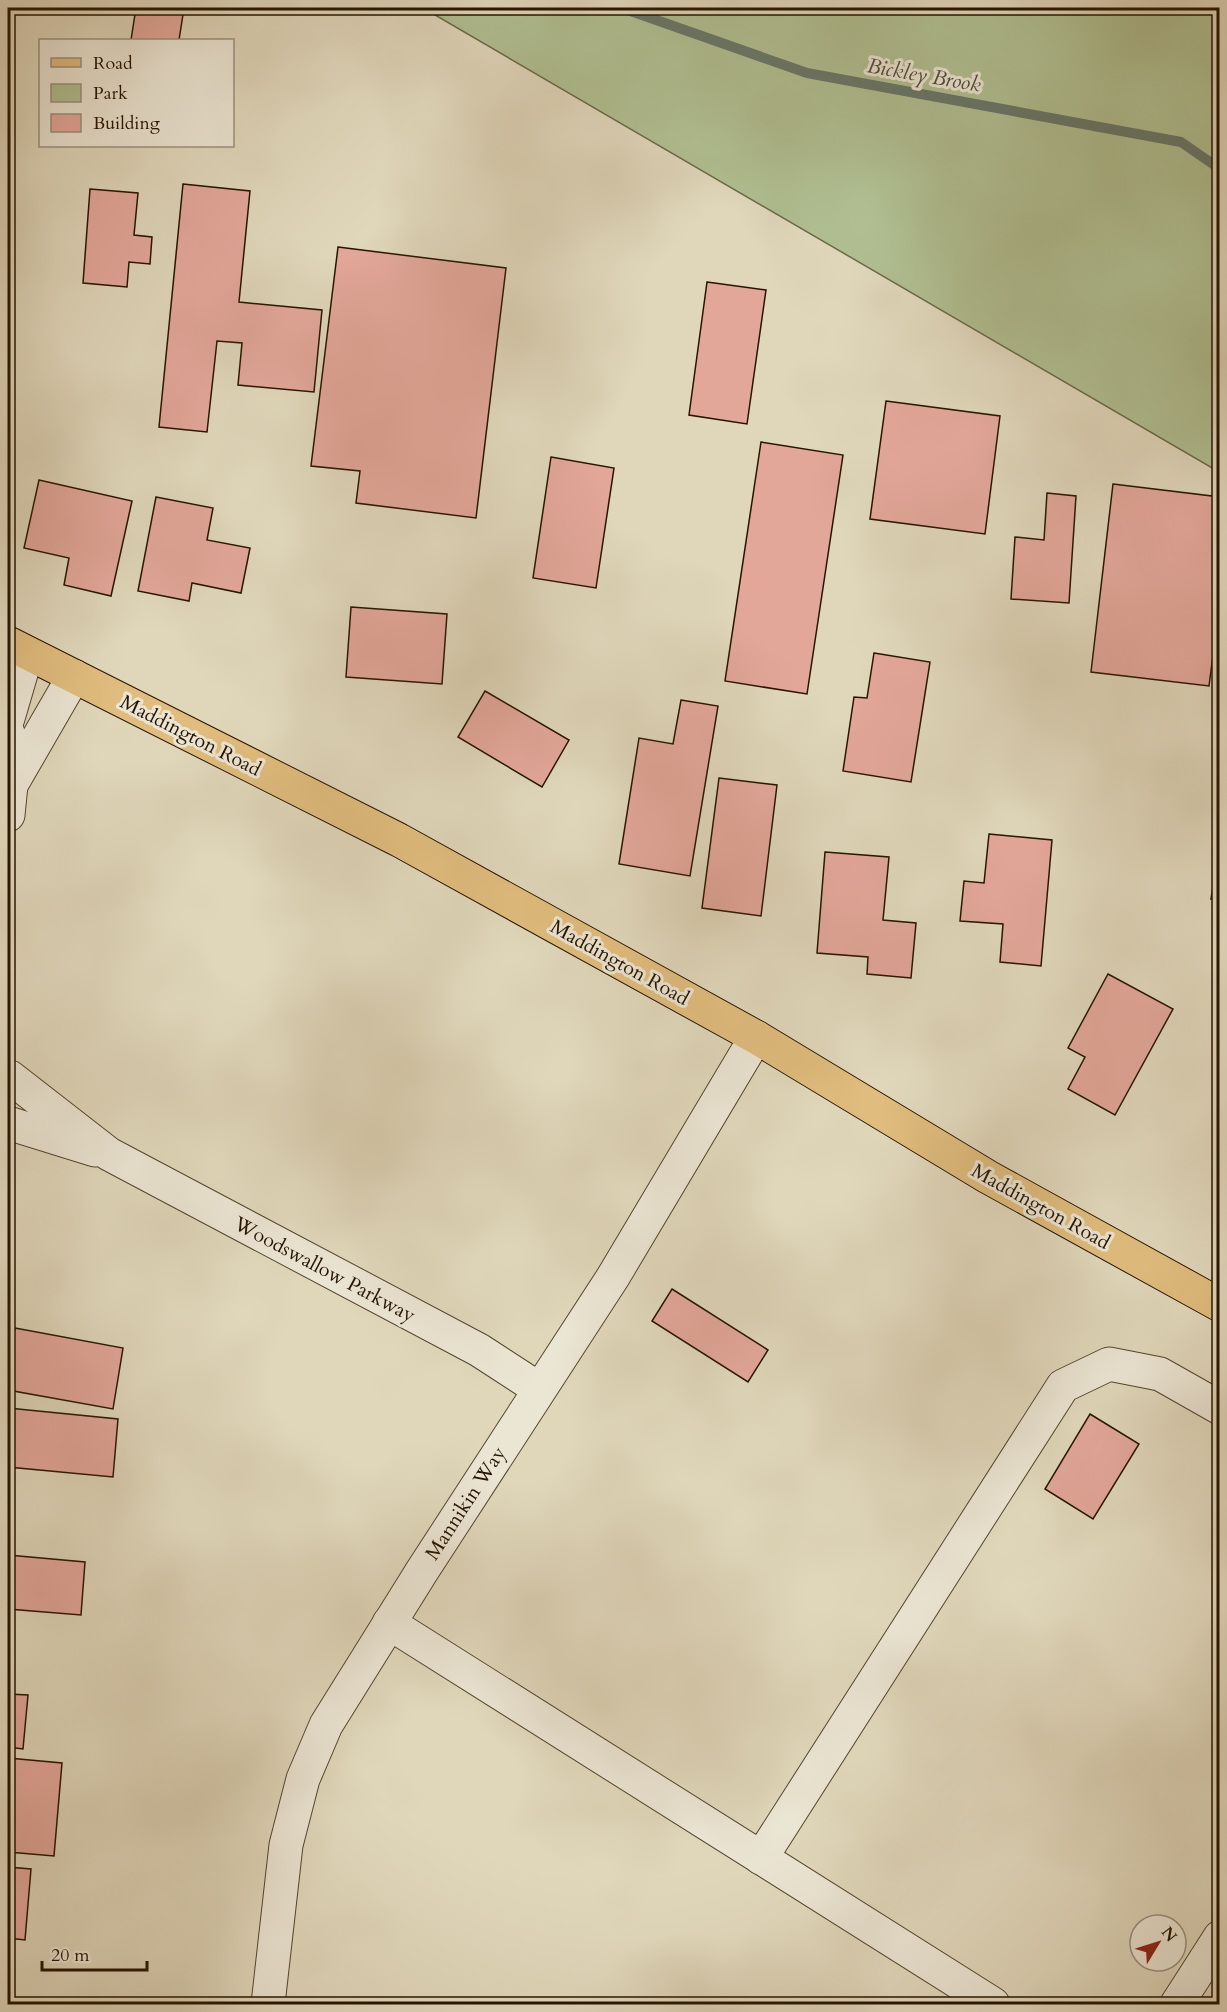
<svg xmlns="http://www.w3.org/2000/svg" width="1227" height="2012" viewBox="0 0 1227 2012" font-family="Cardo,serif">
  <style>
    .green { fill: #b0bf92; stroke: #6b6a49; stroke-width: 1.5 }
    .lines { fill: none; stroke-linecap: round; stroke-linejoin: round }
    .stream { stroke: #68786a; stroke-width: 10 }
    .building { fill: #e3a79a; stroke: #261400; stroke-width: 1.5 }
    .minor-casing { stroke: #54452f; stroke-width: 35 }
    .major-casing { stroke: #261400; stroke-width: 35 }
    .minor { stroke: #ebe5d3; stroke-width: 33 }
    .major { stroke: #e0bc7e; stroke-width: 33 }
    .labels { text-anchor: middle; stroke-width: 6; stroke-linejoin: round; paint-order: stroke }
    .street-label { font-size: 20px; fill: #261400; stroke: #ebe5d3 }
    .water-label { font-size: 21px; font-style: italic; fill: #4c4e3e; stroke: #ebe5d3 }
  </style>
  <rect width="100%" height="100%" fill="#e0d7bb"/>
  <filter id="stains"><feTurbulence type="fractalNoise" baseFrequency=".00333" numOctaves="4"/><feColorMatrix values="0 0 0 0 .2 0 0 0 0 .09 0 0 0 0 .02 0 0 0 .5 -.17"/></filter>
  <radialGradient id="worn" r=".72"><stop offset=".6" stop-color="#630" stop-opacity="0"/><stop offset="1" stop-color="#630" stop-opacity=".3"/></radialGradient>
  <!-- green -->
  <path class="green" d="M423,8H1219V472Z"/>
  <g class="lines">
    <!-- stream -->
    <path class="stream" d="M622,8L807,73L1181,142L1220,169"/>
  </g>
  <!-- building -->
  <g class="building">
    <path d="M136,8H184L179,40H131Z"/>
    <path d="M183,184L250,191L239,302L322,310L314,392L238,385L242,343L217,341L207,432L159,427Z"/>
    <path d="M90,189L138,193L134,235L152,237L150,264L129,262L127,287L83,283Z"/>
    <path d="M338,247L506,268L476,518L356,503L360,471L311,466Z"/>
    <path d="M707,282L766,290L747,424L689,415Z"/>
    <path d="M886,401L1000,416L985,534L870,519Z"/>
    <path d="M761,442L843,455L807,694L725,681Z"/>
    <path d="M551,457L614,468L596,588L533,578Z"/>
    <path d="M39,480L132,501L111,596L64,585L69,558L24,548Z"/>
    <path d="M1113,484L1220,497V601L1209,686L1091,672Z"/>
    <path d="M1047,493L1076,496L1069,603L1011,599L1015,537L1044,540Z"/>
    <path d="M156,497L213,508L207,540L250,548L241,593L192,583L189,601L138,591Z"/>
    <path d="M351,607L447,614L442,684L346,677Z"/>
    <path d="M874,653L930,662L911,782L843,771L854,697L867,698Z"/>
    <path d="M485,691L569,740L542,787L458,737Z"/>
    <path d="M681,700L718,706L690,876L619,864L639,738L673,744Z"/>
    <path d="M719,778L777,785L761,916L702,908Z"/>
    <path d="M989,834L1052,840L1041,966L1000,962L1003,924L960,921L964,881L984,883Z"/>
    <path d="M1220,841V900L1211,899Z"/>
    <path d="M825,852L889,857L883,920L916,923L911,978L867,974L868,957L817,953Z"/>
    <path d="M1108,974L1173,1009L1115,1115L1068,1089L1085,1057L1068,1048Z"/>
    <path d="M672,1289L768,1350L748,1382L652,1321Z"/>
    <path d="M15,1328L123,1348L113,1409L8,1390V1368Z"/>
    <path d="M8,1408L118,1419L113,1477L8,1467Z"/>
    <path d="M1090,1414L1139,1444L1093,1519L1045,1489Z"/>
    <path d="M8,1555L85,1562L81,1615L8,1609Z"/>
    <path d="M8,1694L28,1695L23,1749L8,1747Z"/>
    <path d="M8,1758L62,1763L54,1856L8,1852Z"/>
    <path d="M8,1867L31,1869L25,1940L8,1938Z"/>
  </g>
  <g class="lines">
    <defs>
      <g id="minor">
        <path d="M8,718L27,653"/>
        <path d="M8,733L11,785L8,815"/>
        <path d="M11,785L74,676"/>
        <path d="M10,1077L109,1154L479,1350L539,1389"/>
        <path d="M8,1123L95,1150"/>
        <path d="M389,1623L993,2004"/>
        <path d="M761,1858L1063,1386L1109,1364L1160,1374L1220,1408"/>
        <path d="M268,2004L286,1845L303,1779L326,1725L422,1571L613,1277L756,1037"/>
        <path d="M1177,2004L1220,1937"/>
      </g>
      <path id="major" d="M8,643L399,840L756,1037L988,1177L1220,1305"/>
    </defs>
    <!-- minor casing -->
    <use href="#minor" class="minor-casing"/>
    <!-- major casing -->
    <use href="#major" class="major-casing"/>
    <!-- minor -->
    <use href="#minor" class="minor"/>
    <!-- major -->
    <use href="#major" class="major"/>
  </g>
  <g class="labels">
    <!-- street labels -->
    <g class="street-label">
      <text transform="translate(191 735) rotate(27)" y="7">Maddington Road</text>
      <text transform="translate(620 962) rotate(29)" y="7">Maddington Road</text>
      <text transform="translate(1041 1206) rotate(29)" y="7">Maddington Road</text>
      <text transform="translate(325 1269) rotate(28)" y="7">Woodswallow Parkway</text>
      <text transform="translate(465 1503) rotate(-57)" y="7">Mannikin Way</text>
    </g>
    <!-- water labels -->
    <g class="water-label">
      <text transform="translate(924 75) rotate(10)" y="7">Bickley Brook</text>
    </g>
  </g>
  <!-- margin -->
  <rect width="1227" height="2012" fill="none" stroke="#e0d7bb" stroke-width="30"/>
  <rect x="9" y="9" width="1209" height="1994" fill="none" stroke="#261400" stroke-width="3"/>
  <rect x="15" y="15" width="1197" height="1982" fill="none" stroke="#261400" stroke-width="1.5"/>
  <!-- legend -->
  <rect x="39" y="39" width="195" height="108" fill="#ebe5d3" stroke="#9c917f" stroke-width="1.5"/>
  <rect x="51" y="58" width="30" height="9" fill="#e0bc7e" stroke="#9c917f" stroke-width="1.5"/>
  <text x="93" y="69" font-size="18" fill="#261400">Road</text>
  <rect x="51" y="84" width="30" height="18" fill="#b0bf92" stroke="#9c917f" stroke-width="1.5"/>
  <text x="93" y="99" font-size="18" fill="#261400">Park</text>
  <rect x="51" y="114" width="30" height="18" fill="#e3a79a" stroke="#9c917f" stroke-width="1.5"/>
  <text x="93" y="129" font-size="18" fill="#261400">Building</text>
  <!-- north arrow -->
  <g transform="translate(1158 1943) rotate(52)"><circle r="28" fill="#ebe5d3" stroke="#9c917f" stroke-width="1.5"/>
  <path d="M0-4.5L10 22L0 15L-10 22Z" fill="#8f2418"/>
  <text y="-9" font-size="16" font-weight="bold" text-anchor="middle" fill="#261400">N</text>
  </g>
  <!-- scale -->
  <path d="M42 1961v9h105v-9" fill="none" stroke="#261400" stroke-width="3"/>
  <text x="51" y="1961" font-size="18" fill="#261400" stroke="#ebe5d3" stroke-width="4.5" paint-order="stroke">20 m</text>
  <rect width="100%" height="100%" filter="url(#stains)"/>
  <rect width="100%" height="100%" fill="url(#worn)"/>
</svg>
